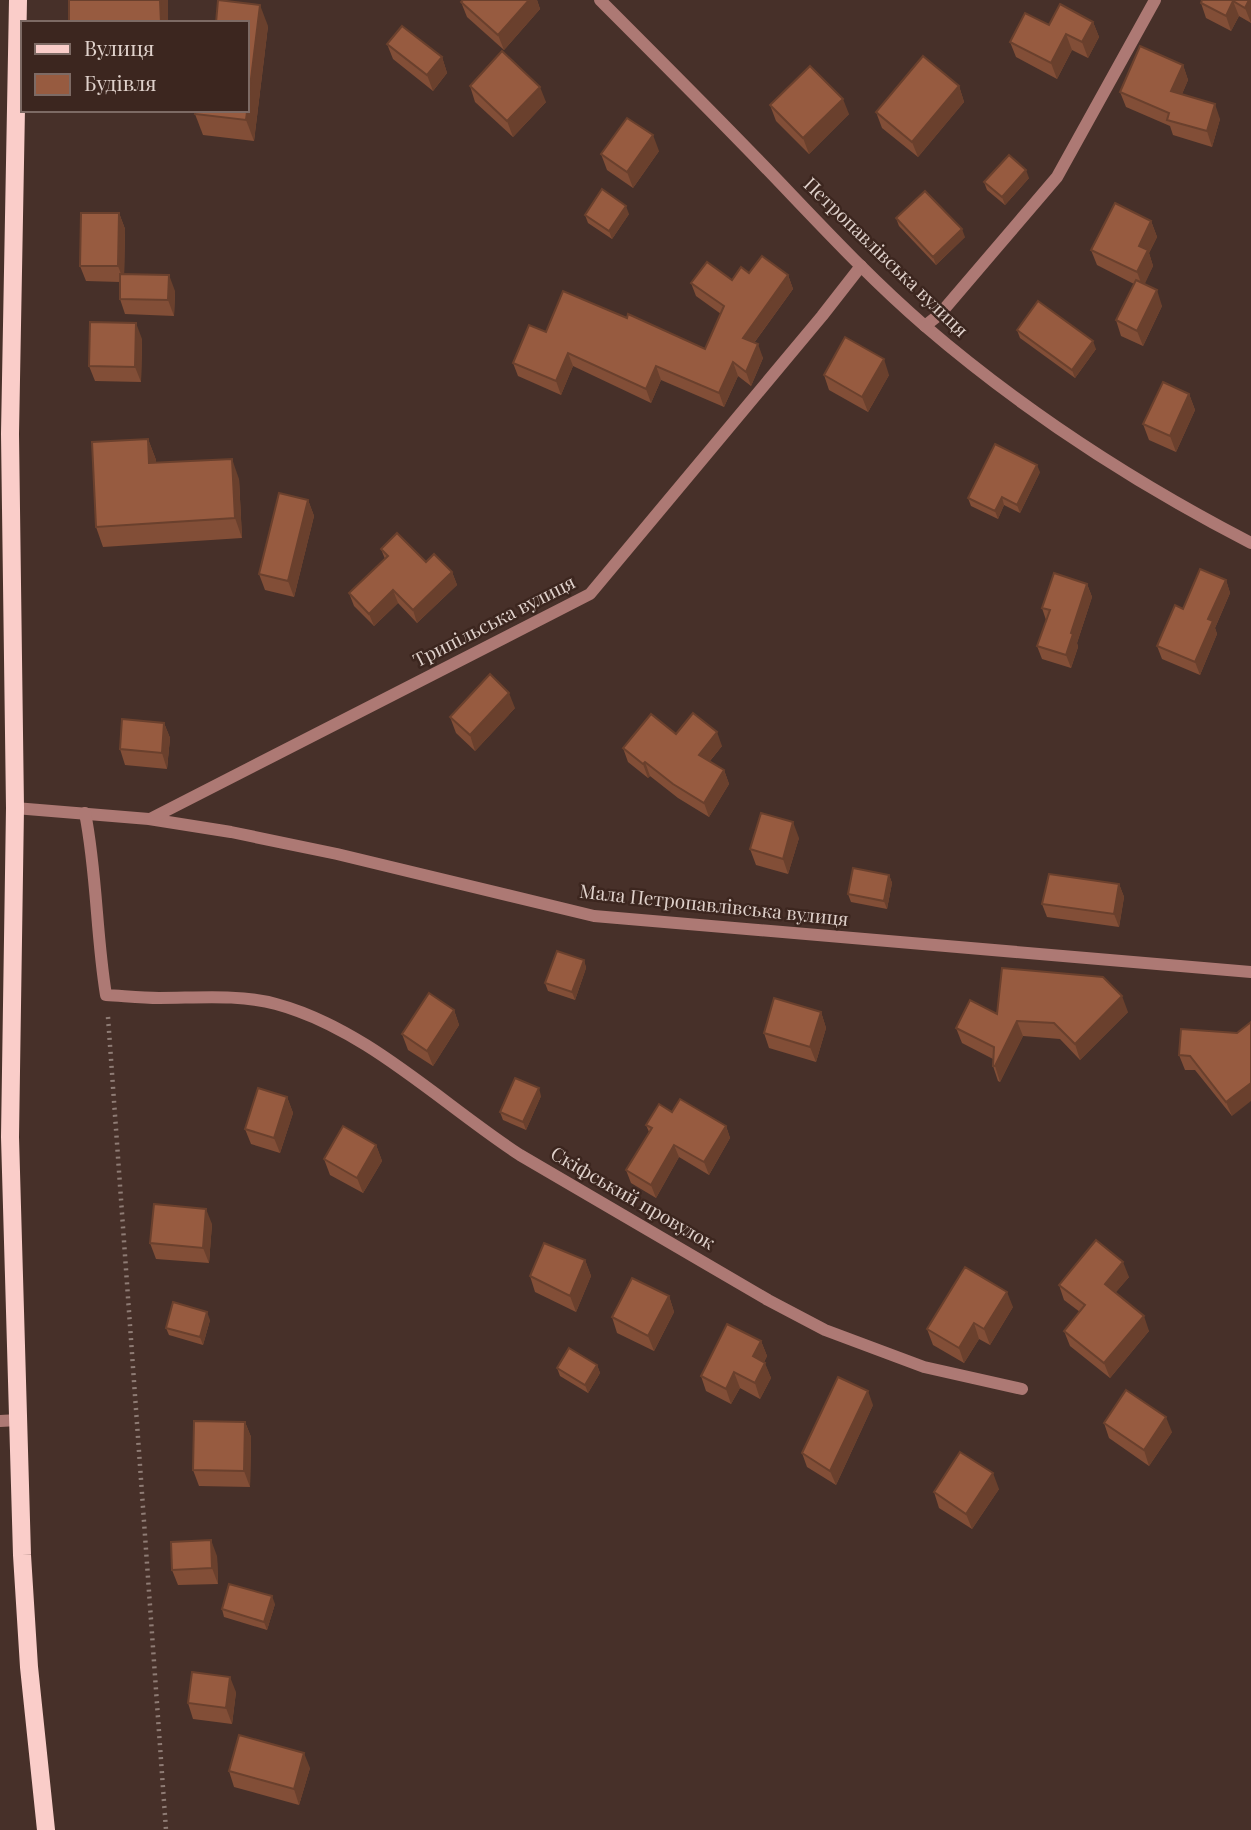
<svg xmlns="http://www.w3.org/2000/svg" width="1251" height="1830" viewBox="0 0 1251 1830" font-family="'Playfair Display',serif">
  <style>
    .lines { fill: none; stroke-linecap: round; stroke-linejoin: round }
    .path { stroke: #8f7c75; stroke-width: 4.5; stroke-dasharray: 2 5; stroke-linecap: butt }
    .minor { stroke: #ad7974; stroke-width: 12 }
    .major { stroke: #facdc9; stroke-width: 18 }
    .wall { fill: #824e37 }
    .shaded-wall { fill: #6a402d }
    .building { fill: #975b40; stroke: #6a402d; stroke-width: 2 }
    .labels { text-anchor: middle; stroke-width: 5; stroke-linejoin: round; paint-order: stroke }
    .street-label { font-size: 19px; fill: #dfd1cb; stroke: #3c261f }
  </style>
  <rect width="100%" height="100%" fill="#473029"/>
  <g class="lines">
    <!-- path -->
    <path class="path" d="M108,1017L166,1830"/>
    <!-- minor -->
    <g class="minor">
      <path d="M600,0C655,55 710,110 764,166C816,220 868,277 925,326C1024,411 1135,483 1251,543"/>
      <path d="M925,326L940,314L1057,177L1155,0"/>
      <path d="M15,808L149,819L231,832L337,854L594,916L1251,972"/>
      <path d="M85,813C97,873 96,934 106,995C124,996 142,998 159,998C198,998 239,994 276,1004C366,1028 443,1105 520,1155L768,1300L825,1330L924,1367L1022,1389"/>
      <path d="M150,819L590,594L822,316L861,266"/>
      <path d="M0,1421L18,1420"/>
    </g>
    <!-- major -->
    <path class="major" d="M18,0L10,434L15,808L10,1137L22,1555L29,1667L46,1830"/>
  </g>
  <!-- wall -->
  <g class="wall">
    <path d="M463,0H537L540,9L504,50L467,17L461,2Z"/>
    <path d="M1251,0V23L1239,16L1231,31L1206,18L1201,3Z"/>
    <path d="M1093,22L1099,37L1088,58L1072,50L1057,79L1016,57L1010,42L1049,25Z"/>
    <path d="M268,26L254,141L203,135L195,114Z"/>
    <path d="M387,44L442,57L447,73L433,91L393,59Z"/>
    <path d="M1183,65L1188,80L1182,94L1220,119L1212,147L1173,135L1170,126L1126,107L1120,92Z"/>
    <path d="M470,86L546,102L513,137L475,102Z"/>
    <path d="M959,86L964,102L918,157L882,128L876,112Z"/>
    <path d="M770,105L849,114L809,154L776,121Z"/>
    <path d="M659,151L633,188L607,170L601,154Z"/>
    <path d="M1029,178L1005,205L987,190L984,182Z"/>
    <path d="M119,213L125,229L124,275L175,291L174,316L125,314L120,299V282L86,281L80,266Z"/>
    <path d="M629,214L612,239L588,223L585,215Z"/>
    <path d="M896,218L965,237L936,265L899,226Z"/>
    <path d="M1151,221L1157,237L1149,253L1153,266L1144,284L1162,306L1143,346L1121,336L1116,320L1134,284L1097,265L1091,250Z"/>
    <path d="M749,273L788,275L793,289L754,343L763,358L751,386L738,376L724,407L661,380L651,403L573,366L561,395L518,376L513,363L546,332L627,318L705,349L721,314L696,296L691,283L732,280Z"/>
    <path d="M1017,330L1096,349L1075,378L1020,338Z"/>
    <path d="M142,339L141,382L95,381L89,366Z"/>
    <path d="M824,375H889L868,412L829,390Z"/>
    <path d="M1189,394L1195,410L1176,452L1149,440L1143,424Z"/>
    <path d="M148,439L156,460V463L239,479L242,538L103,547L96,527Z"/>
    <path d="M1040,472L1020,513L1004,505L998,519L971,506L968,498Z"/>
    <path d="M308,500L314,516L294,597L265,590L259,574Z"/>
    <path d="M381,549L426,562L452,572L457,585L417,623L398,603L374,626L354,606L349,593L385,559Z"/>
    <path d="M1226,580L1230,593L1215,628L1217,634L1200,675L1162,659L1157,646L1183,609Z"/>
    <path d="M1087,584L1092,597L1077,643L1078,647L1071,668L1042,659L1037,646L1046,620L1042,608Z"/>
    <path d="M515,708L475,751L456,733L450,717Z"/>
    <path d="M164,723L170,738L167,769L125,765L120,749Z"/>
    <path d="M676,734L722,746L710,761L724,770L729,784L709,817L678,798L650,776L648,778L628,762L623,748Z"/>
    <path d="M799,838L788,874L756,865L750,849Z"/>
    <path d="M889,875L892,883L887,909L851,902L848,894Z"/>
    <path d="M1119,884L1124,897L1119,927L1047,917L1042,904Z"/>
    <path d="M584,960L586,968L575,1000L548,991L545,983Z"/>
    <path d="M454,1010L459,1025L433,1066L408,1050L402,1034Z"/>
    <path d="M821,1012L826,1028L816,1062L769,1048L764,1033Z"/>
    <path d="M1128,1012L1080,1060L1060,1039L1023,1036L1000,1082L998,1081L993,1066V1059L962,1043L956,1028L997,1014Z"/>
    <path d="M1237,1033L1232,1116L1195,1070H1185L1179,1055Z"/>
    <path d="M541,1096L526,1130L503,1120L500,1112Z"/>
    <path d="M287,1097L293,1113L280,1153L251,1144L245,1129Z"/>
    <path d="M672,1112L726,1126L730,1138L709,1175L679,1157L656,1198L631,1183L626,1170L649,1132L646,1125Z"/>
    <path d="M376,1145L382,1161L363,1193L330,1175L324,1159Z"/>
    <path d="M212,1224L209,1263L156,1259L150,1243Z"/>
    <path d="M585,1260L591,1276L576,1312L535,1292L530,1276Z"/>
    <path d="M1129,1277L1115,1293L1149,1331L1110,1378L1070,1346L1064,1331L1080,1312L1064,1300L1059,1285Z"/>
    <path d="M669,1296L674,1312L654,1351L617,1333L612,1317Z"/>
    <path d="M1013,1307L990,1345L979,1339L964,1363L933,1345L927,1329Z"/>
    <path d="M210,1320L203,1345L169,1335L166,1328Z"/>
    <path d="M761,1341L767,1356L764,1362L771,1378L760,1399L740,1388L731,1404L706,1391L701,1376Z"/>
    <path d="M597,1365L600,1373L588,1393L560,1376L557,1368Z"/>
    <path d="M873,1405L836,1485L807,1467L802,1453Z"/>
    <path d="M245,1422L251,1437L250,1487L199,1486L193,1470Z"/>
    <path d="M1104,1423L1172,1432L1149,1466L1109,1438Z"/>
    <path d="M999,1489L972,1529L939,1508L934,1492Z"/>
    <path d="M217,1556L218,1584L178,1585L172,1570Z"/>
    <path d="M275,1604L267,1630L224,1617L222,1609Z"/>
    <path d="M236,1692L232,1724L193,1719L188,1703Z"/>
    <path d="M310,1768L299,1805L234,1787L229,1771Z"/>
  </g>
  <!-- shaded-wall -->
  <g class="shaded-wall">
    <path d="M160,0H168V23H161Z"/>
    <path d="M529,0H537L540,9L504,50L498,35Z"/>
    <path d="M1249,0H1251V23L1245,8Z"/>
    <path d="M1233,1L1239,16L1231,31L1226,16Z"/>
    <path d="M260,5L268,26L254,141L246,120Z"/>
    <path d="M1093,22L1099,37L1088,58L1082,42Z"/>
    <path d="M1066,34L1072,50L1057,79L1051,63Z"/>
    <path d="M442,57L447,73L433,91L427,75Z"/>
    <path d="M1183,65L1188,80L1177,106L1171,91Z"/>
    <path d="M959,86L964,102L918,157L912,142Z"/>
    <path d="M540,87L546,102L513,137L507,121Z"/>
    <path d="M843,99L849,114L809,154L803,138Z"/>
    <path d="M1215,104L1220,119L1212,147L1207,131Z"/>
    <path d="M653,135L659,151L633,188L627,172Z"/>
    <path d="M1026,170L1029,178L1005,205L1002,197Z"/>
    <path d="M626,206L629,214L612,239L609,231Z"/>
    <path d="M119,213L125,229L124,282L118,266Z"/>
    <path d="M1151,221L1157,237L1149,253L1153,266L1143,288L1137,272L1139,246Z"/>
    <path d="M962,229L965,237L936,265L933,257Z"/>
    <path d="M169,275L175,291L174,316L168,300Z"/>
    <path d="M788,275L793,289L748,351L743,338Z"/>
    <path d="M1157,290L1162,306L1143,346L1137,331Z"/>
    <path d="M136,323L142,339L141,382L135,367Z"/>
    <path d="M1093,341L1096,349L1075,378L1072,370Z"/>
    <path d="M758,344L763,358L751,386L746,372Z"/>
    <path d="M568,353L573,366L561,395L556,381Z"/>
    <path d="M884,359L889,375L868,412L862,397Z"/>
    <path d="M733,362L738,376L724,407L719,393Z"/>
    <path d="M656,366L661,380L651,403L646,389Z"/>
    <path d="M1189,394L1195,410L1176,452L1170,436Z"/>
    <path d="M148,439L156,460L157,484L149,463Z"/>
    <path d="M232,459L239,479L242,538L235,518Z"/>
    <path d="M1037,465L1040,472L1020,513L1017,505Z"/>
    <path d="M1002,497L1004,505L998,519L995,511Z"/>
    <path d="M308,500L314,516L294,597L288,581Z"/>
    <path d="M452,572L457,585L417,623L413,610Z"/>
    <path d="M1226,580L1230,593L1215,628L1217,634L1200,675L1195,662L1208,619Z"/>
    <path d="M1087,584L1092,597L1077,643L1078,647L1071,668L1066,655L1071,633Z"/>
    <path d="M393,590L398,603L374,626L369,614Z"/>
    <path d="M509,693L515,708L475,751L470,735Z"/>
    <path d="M164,723L170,738L167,769L162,753Z"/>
    <path d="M717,732L722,746L704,768L699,755Z"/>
    <path d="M645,762L650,776L648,778L643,764Z"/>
    <path d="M724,770L729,784L709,817L704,803Z"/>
    <path d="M793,822L799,838L788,874L783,859Z"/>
    <path d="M889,875L892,883L887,909L884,901Z"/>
    <path d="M1119,884L1124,897L1119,927L1114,914Z"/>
    <path d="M584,960L586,968L575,1000L572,992Z"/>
    <path d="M1122,996L1128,1012L1080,1060L1075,1044Z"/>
    <path d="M454,1010L459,1025L433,1066L427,1051Z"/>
    <path d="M821,1012L826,1028L816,1062L810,1047Z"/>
    <path d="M1017,1021L1023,1036L1000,1082L995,1066Z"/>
    <path d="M1251,1083V1101L1232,1116L1226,1102Z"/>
    <path d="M539,1088L541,1096L526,1130L523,1122Z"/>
    <path d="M287,1097L293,1113L280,1153L274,1138Z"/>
    <path d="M726,1126L730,1138L709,1175L704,1162Z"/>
    <path d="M376,1145L382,1161L363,1193L357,1178Z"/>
    <path d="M674,1145L679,1157L656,1198L651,1185Z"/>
    <path d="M206,1209L212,1224L209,1263L203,1248Z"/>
    <path d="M585,1260L591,1276L576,1312L570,1296Z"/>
    <path d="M1123,1262L1129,1277L1110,1299L1105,1284Z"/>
    <path d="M1007,1292L1013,1307L990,1345L984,1329Z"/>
    <path d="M669,1296L674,1312L654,1351L648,1336Z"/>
    <path d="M207,1312L210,1320L203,1345L200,1337Z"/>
    <path d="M1144,1316L1149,1331L1110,1378L1104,1363Z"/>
    <path d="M974,1323L979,1339L964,1363L959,1348Z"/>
    <path d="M761,1341L767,1356L759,1372L753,1356Z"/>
    <path d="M765,1363L771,1378L760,1399L755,1383Z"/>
    <path d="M597,1365L600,1373L588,1393L585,1385Z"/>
    <path d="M734,1372L740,1388L731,1404L726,1389Z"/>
    <path d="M868,1391L873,1405L836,1485L830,1471Z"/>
    <path d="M1166,1417L1172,1432L1149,1466L1144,1450Z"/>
    <path d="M245,1422L251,1437L250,1487L244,1471Z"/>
    <path d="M993,1473L999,1489L972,1529L966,1514Z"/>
    <path d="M211,1540L217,1556L218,1584L212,1568Z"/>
    <path d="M272,1596L275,1604L267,1630L264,1622Z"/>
    <path d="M230,1677L236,1692L232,1724L226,1708Z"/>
    <path d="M304,1753L310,1768L299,1805L294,1789Z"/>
  </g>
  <!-- building -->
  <g class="building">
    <path d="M69,0H160L161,23H69Z"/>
    <path d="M218,0L260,5L246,120L195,114L196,110H247V23H216Z"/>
    <path d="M463,0H529L498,35L461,2Z"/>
    <path d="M1202,0H1249L1245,8L1233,1L1226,16L1201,3Z"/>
    <path d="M1060,4L1093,22L1082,42L1066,34L1051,63L1010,42L1025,13L1049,25Z"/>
    <path d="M402,26L442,57L427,75L387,44Z"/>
    <path d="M1140,46L1183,65L1171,91L1215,104L1207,131L1167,120L1169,113L1120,92Z"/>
    <path d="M502,51L540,87L507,121L470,86Z"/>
    <path d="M923,56L959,86L912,142L876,112Z"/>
    <path d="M810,66L843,99L803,138L770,105Z"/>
    <path d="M627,118L653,135L627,172L601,154Z"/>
    <path d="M1009,155L1026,170L1002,197L984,182Z"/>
    <path d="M602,189L626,206L609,231L585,215Z"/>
    <path d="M925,191L962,229L933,257L896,218Z"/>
    <path d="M1115,203L1151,221L1139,246L1148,250L1137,272L1091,250Z"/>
    <path d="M81,213H119L118,266H80Z"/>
    <path d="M762,256L788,275L743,338L758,344L746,372L733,362L719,393L656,366L646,389L568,353L556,381L513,363L529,325L546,332L563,291L627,318L628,314L705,349L724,306L691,283L707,262L732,280L741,267L749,273Z"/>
    <path d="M120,274L169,275L168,300L120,299Z"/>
    <path d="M1136,280L1157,290L1137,331L1116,320Z"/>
    <path d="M1038,301L1093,341L1072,370L1017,330Z"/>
    <path d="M90,322L136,323L135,367L89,366Z"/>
    <path d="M845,337L884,359L862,397L824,375Z"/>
    <path d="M1163,382L1189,394L1170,436L1143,424Z"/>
    <path d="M148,439L149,463L232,459L235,518L96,527L92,442Z"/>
    <path d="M995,444L1037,465L1017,505L1002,497L995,511L968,498Z"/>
    <path d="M279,493L308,500L288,581L259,574Z"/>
    <path d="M397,533L426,562L434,554L452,572L413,610L393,590L369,614L349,593L388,556L381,549Z"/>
    <path d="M1200,569L1226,580L1208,619L1213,621L1195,662L1157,646L1175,605L1183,609Z"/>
    <path d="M1054,573L1087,584L1071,633L1073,634L1066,655L1037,646L1050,610L1042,608Z"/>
    <path d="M490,674L509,693L470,735L450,717Z"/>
    <path d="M693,713L717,732L699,755L724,770L704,803L673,784L645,762L643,764L623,748L651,714L676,734Z"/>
    <path d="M122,719L164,723L162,753L120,749Z"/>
    <path d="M761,813L793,822L783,859L750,849Z"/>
    <path d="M853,868L889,875L884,901L848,894Z"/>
    <path d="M1049,874L1119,884L1114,914L1042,904Z"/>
    <path d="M557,951L584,960L572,992L545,983Z"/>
    <path d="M1002,968L1103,977L1122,996L1075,1044L1054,1023L1017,1021L995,1066H993L994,1047L956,1028L970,1000L997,1014Z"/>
    <path d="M429,993L454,1010L427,1051L402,1034Z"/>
    <path d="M774,998L821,1012L810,1047L764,1033Z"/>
    <path d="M1251,1022V1083L1226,1102L1190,1056L1179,1055L1181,1029L1237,1033Z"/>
    <path d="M515,1078L539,1088L523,1122L500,1112Z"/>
    <path d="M258,1088L287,1097L274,1138L245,1129Z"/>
    <path d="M680,1099L726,1126L704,1162L674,1145L651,1185L626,1170L652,1128L646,1125L659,1104L672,1112Z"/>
    <path d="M343,1126L376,1145L357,1178L324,1159Z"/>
    <path d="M154,1204L206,1209L203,1248L150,1243Z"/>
    <path d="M1096,1240L1123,1262L1105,1284L1144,1316L1104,1363L1064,1331L1085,1305L1059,1285Z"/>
    <path d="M544,1243L585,1260L570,1296L530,1276Z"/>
    <path d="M965,1267L1007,1292L984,1329L974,1323L959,1348L927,1329Z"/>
    <path d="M632,1278L669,1296L648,1336L612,1317Z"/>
    <path d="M173,1302L207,1312L200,1337L166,1328Z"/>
    <path d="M727,1324L761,1341L753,1356L765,1363L755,1383L734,1372L726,1389L701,1376Z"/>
    <path d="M569,1348L597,1365L585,1385L557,1368Z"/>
    <path d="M838,1377L868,1391L830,1471L802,1453Z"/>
    <path d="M1126,1390L1166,1417L1144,1450L1104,1423Z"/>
    <path d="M194,1421L245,1422L244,1471L193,1470Z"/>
    <path d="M960,1452L993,1473L966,1514L934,1492Z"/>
    <path d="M211,1540L212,1568L172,1570L171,1542Z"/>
    <path d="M229,1584L272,1596L264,1622L222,1609Z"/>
    <path d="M192,1672L230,1677L226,1708L188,1703Z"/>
    <path d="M239,1735L304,1753L294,1789L229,1771Z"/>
  </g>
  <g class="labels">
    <!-- street labels -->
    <g class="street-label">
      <text transform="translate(886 257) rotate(44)" y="7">Петропавлівська вулиця</text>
      <text transform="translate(494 621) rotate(-27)" y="7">Трипільська вулиця</text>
      <text transform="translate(714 905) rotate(6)" y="7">Мала Петропавлівська вулиця</text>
      <text transform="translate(633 1198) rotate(30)" y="7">Скіфський провулок</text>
    </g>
  </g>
  <!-- legend -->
  <rect x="21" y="21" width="228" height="91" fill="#3c261f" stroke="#7d6a64" stroke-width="2"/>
  <rect x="35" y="44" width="35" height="10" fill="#facdc9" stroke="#7d6a64" stroke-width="2"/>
  <text x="84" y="56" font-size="21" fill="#dfd1cb">Вулиця</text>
  <rect x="35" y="74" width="35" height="21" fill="#975b40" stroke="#7d6a64" stroke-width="2"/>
  <text x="84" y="91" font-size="21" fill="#dfd1cb">Будівля</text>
</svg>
